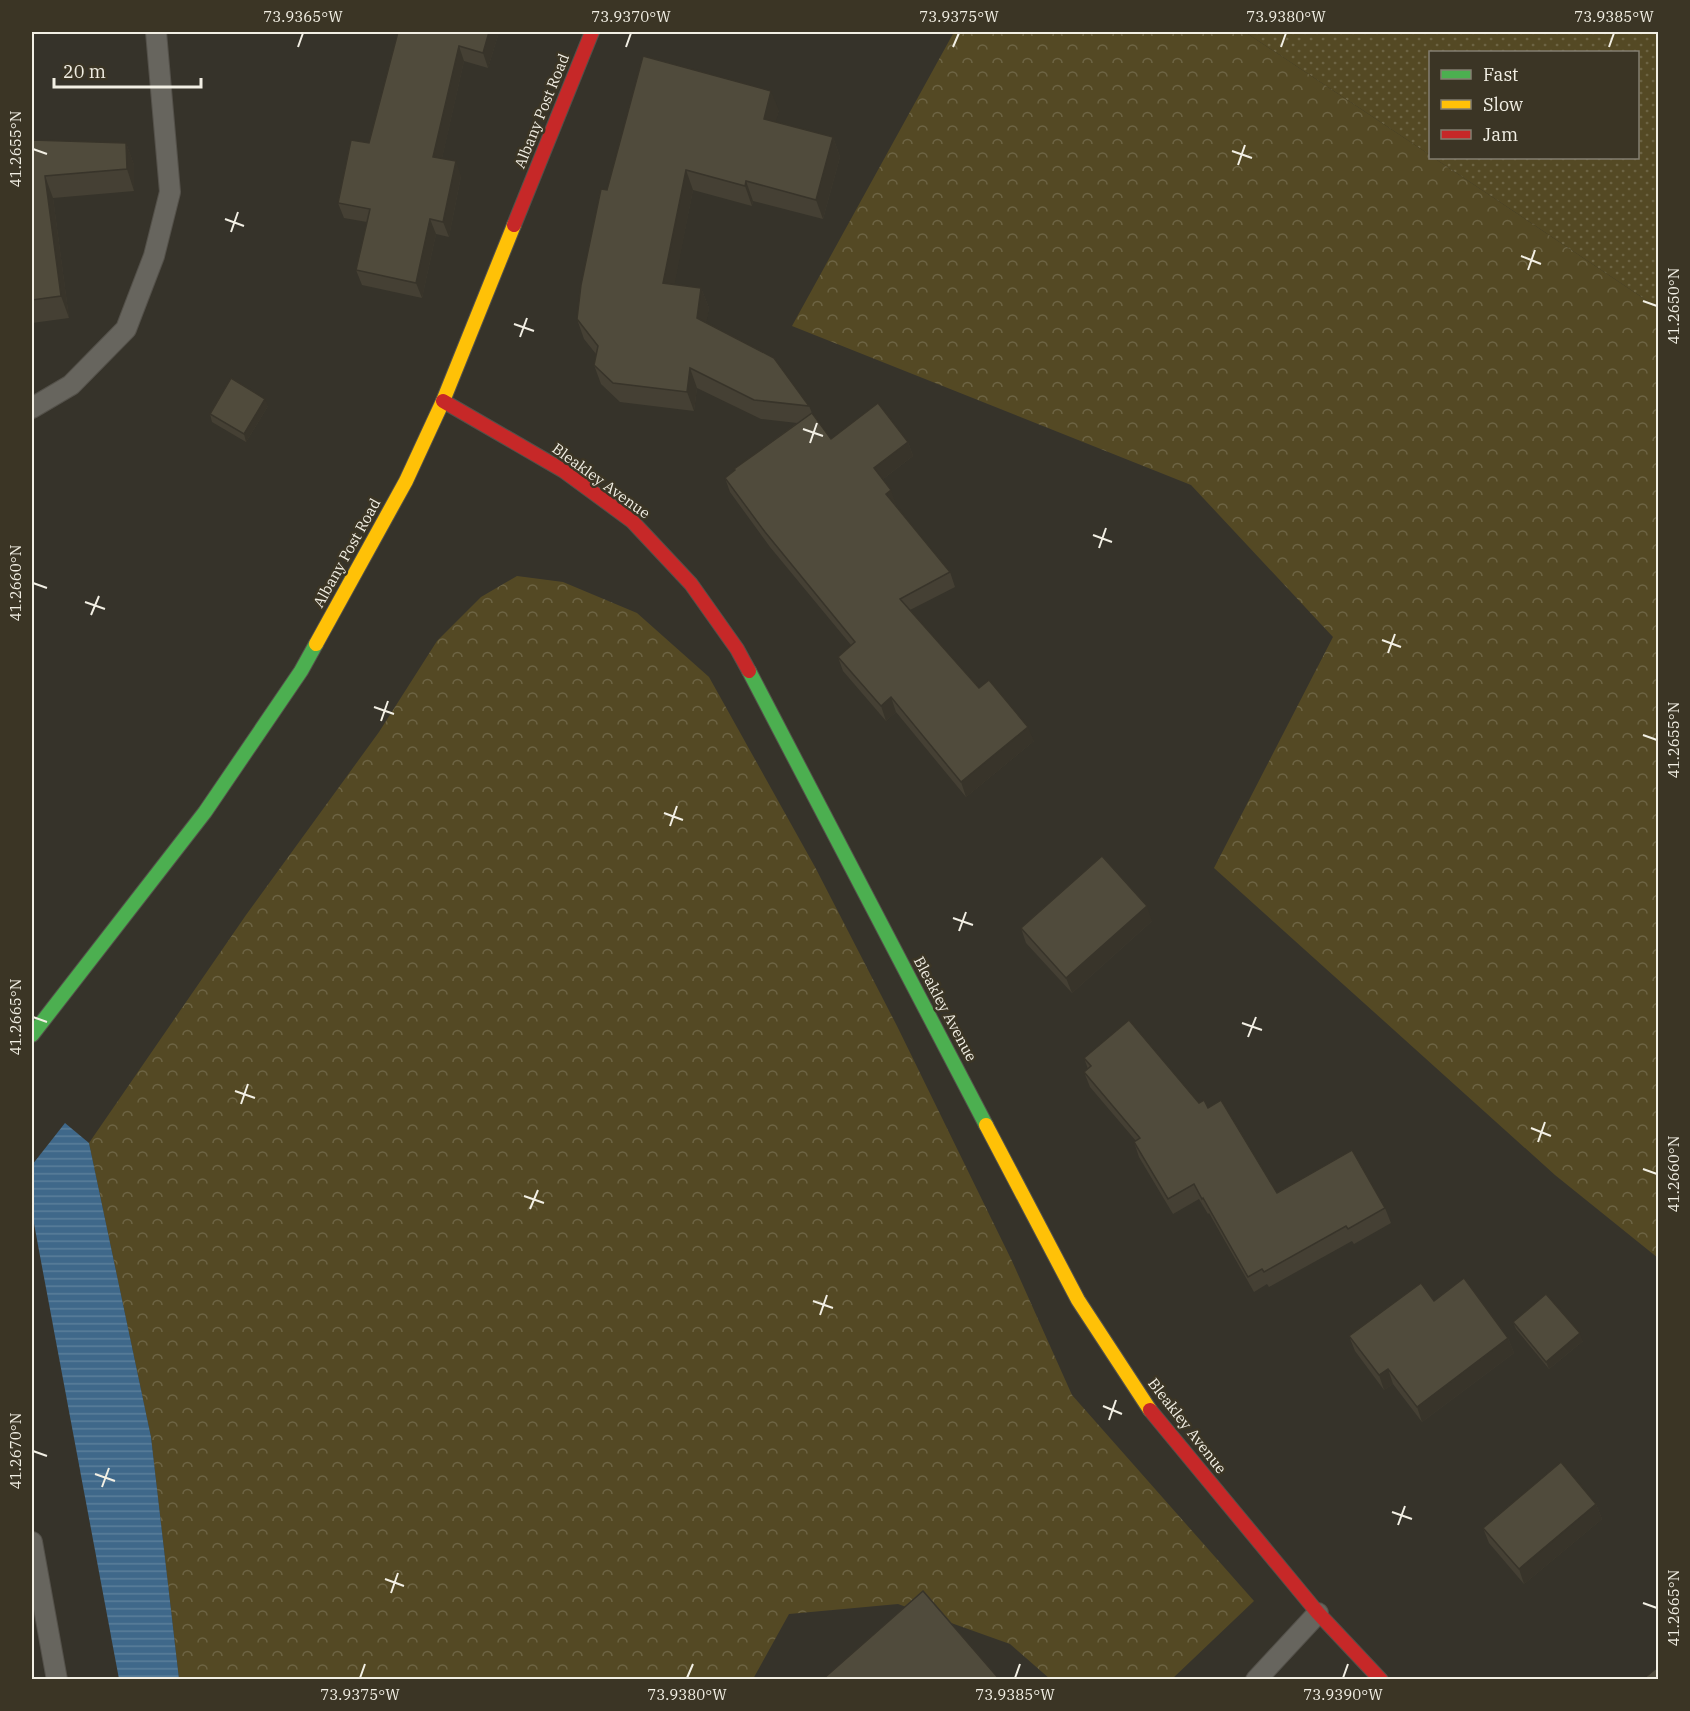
<svg xmlns="http://www.w3.org/2000/svg" width="1690" height="1711" viewBox="0 0 1690 1711" font-family="'IBM Plex Serif',serif">
  <style>
    .grass { fill: url(#grass-dots) }
    .forest { fill: url(#forest-crowns) }
    .water { fill: url(#water-rules) }
    .lines { fill: none; stroke-linecap: round; stroke-linejoin: round }
    .lane-casing { stroke: #54514a; stroke-width: 22 }
    .fast-casing { stroke: #54514a; stroke-width: 16 }
    .slow-casing { stroke: #54514a; stroke-width: 16 }
    .jam-casing { stroke: #54514a; stroke-width: 16 }
    .lane { stroke: #67655e; stroke-width: 20 }
    .fast { stroke: #4caf50; stroke-width: 14 }
    .slow { stroke: #ffc107; stroke-width: 14 }
    .jam { stroke: #c62828; stroke-width: 14 }
    .wall { fill: #454034 }
    .shaded-wall { fill: #38342a }
    .building { fill: #504b3c; stroke: #38342a; stroke-width: 1.5 }
    .ticks { fill: none; stroke: #f2efe4; stroke-width: 2 }
    .labels { text-anchor: middle; stroke-width: 5; stroke-linejoin: round; paint-order: stroke }
    .street-label { font-size: 15px; fill: #f2efe4; stroke: #3b3525 }
    .neatline { fill: none; stroke: #f2efe4; stroke-width: 2 }
    .ticks-label { font-size: 15px; text-anchor: middle; fill: #f2efe4 }
  </style>
  <defs>
    <pattern id="grass-dots" width="8" height="8" patternUnits="userSpaceOnUse" patternTransform="scale(1.5)"><rect width="8" height="8" fill="#544924"/><path d="M2 2h.1M6 6h.1" fill="none" stroke="#6d6444" stroke-width="1.8" stroke-linecap="round"/></pattern>
    <pattern id="forest-crowns" width="20" height="18" patternUnits="userSpaceOnUse" patternTransform="scale(1.5)"><rect width="20" height="18" fill="#544924"/><path d="M2 6a3 3 0 1 1 6 0M12 15a3 3 0 1 1 6 0" fill="none" stroke="#6d6444"/></pattern>
    <pattern id="water-rules" width="6" height="5" patternUnits="userSpaceOnUse" patternTransform="scale(1.5)"><rect width="6" height="5" fill="#3f688a"/><path d="M0 2.5h6" fill="none" stroke="#5b7e9a"/></pattern>
  </defs>
  <rect width="100%" height="100%" fill="#36332a"/>
  <!-- grass -->
  <path class="grass" d="M1245,32H1658V308L1434,158H1638V52H1430V155Z"/>
  <!-- forest -->
  <g class="forest">
    <path d="M954,32H1245L1430,155V158H1434L1658,308V1258L1555,1175L1214,868L1333,637L1191,485L792,326Z"/>
    <path d="M517,576L563,582L637,613L709,677L815,867L897,1026L1012,1261L1072,1395L1254,1601L1172,1679H1050L1010,1644L898,1604L789,1614L753,1679H179L151,1437L89,1143L246,915L379,732L437,641L481,597Z"/>
  </g>
  <!-- water -->
  <path class="water" d="M65,1123L89,1143L151,1437L179,1679H119L32,1213V1165Z"/>
  <g class="lines">
    <defs>
      <g id="lane">
        <path d="M32,408L71,385L126,329L154,256L170,192L156,32"/>
        <path d="M32,1542L57,1680"/>
        <path d="M1256,1680L1318,1613"/>
      </g>
      <g id="fast">
        <path d="M749,671L986,1125"/>
        <path d="M32,1035L205,812L301,671L316,644"/>
      </g>
      <g id="slow">
        <path d="M316,644L406,481L443,401L514,225"/>
        <path d="M986,1125L1078,1300L1150,1410"/>
      </g>
      <g id="jam">
        <path d="M514,225L592,32"/>
        <path d="M443,401L564,471L632,521L691,584L737,649L749,671"/>
        <path d="M1150,1410L1318,1613L1381,1680"/>
      </g>
    </defs>
    <!-- lane casing -->
    <use href="#lane" class="lane-casing"/>
    <!-- fast casing -->
    <use href="#fast" class="fast-casing"/>
    <!-- slow casing -->
    <use href="#slow" class="slow-casing"/>
    <!-- jam casing -->
    <use href="#jam" class="jam-casing"/>
    <!-- lane -->
    <use href="#lane" class="lane"/>
    <!-- fast -->
    <use href="#fast" class="fast"/>
    <!-- slow -->
    <use href="#slow" class="slow"/>
    <!-- jam -->
    <use href="#jam" class="jam"/>
  </g>
  <!-- wall -->
  <g class="wall">
    <path d="M398,32H499L488,68L464,61L442,158L461,176L449,237L436,234L422,298L362,285L356,270L367,222L344,218L338,203L369,143Z"/>
    <path d="M779,110L775,122L833,137L840,157L823,219L753,201L752,206L693,190L674,285L701,288L709,308L706,322L809,406L812,413L831,439L908,442L913,456L883,479L896,505L895,506L950,572L955,587L910,610L979,688L1034,741L966,797L896,712L886,721L843,671L838,657L851,645L770,547L730,492L725,478L735,471L734,469L797,423L761,419L697,388L694,411L620,402L601,384L594,365L596,354L584,339L577,319L607,190Z"/>
    <path d="M32,140L126,143L134,165V191L53,198L69,318L32,323Z"/>
    <path d="M268,406L246,442L212,422L210,414Z"/>
    <path d="M1152,921L1072,993L1026,943L1021,928Z"/>
    <path d="M1084,1058L1199,1103L1208,1108L1277,1193L1385,1208L1391,1223L1354,1244L1352,1241L1269,1287L1267,1284L1254,1292L1209,1213L1208,1214L1199,1199L1173,1214L1139,1157L1134,1142L1136,1141L1090,1087L1084,1072L1088,1069Z"/>
    <path d="M1434,1301L1508,1338L1514,1353L1422,1422L1393,1384L1384,1390L1355,1351L1349,1336Z"/>
    <path d="M1513,1322L1583,1341L1549,1369L1516,1329Z"/>
    <path d="M1596,1504L1602,1519L1524,1584L1489,1543L1483,1528Z"/>
  </g>
  <!-- shaded-wall -->
  <g class="shaded-wall">
    <path d="M489,32H499L488,68L483,53Z"/>
    <path d="M459,46L464,61L439,172L433,157Z"/>
    <path d="M771,91L779,110L771,139L764,119Z"/>
    <path d="M833,137L840,157L823,219L816,200Z"/>
    <path d="M126,143L134,165V191L127,169Z"/>
    <path d="M456,161L461,176L449,237L443,222Z"/>
    <path d="M686,170L693,190L671,303L663,283Z"/>
    <path d="M45,176L53,198L69,318L61,296Z"/>
    <path d="M746,181L753,201L752,206L745,186Z"/>
    <path d="M430,219L436,234L422,298L416,283Z"/>
    <path d="M701,288L709,308L704,337L697,318Z"/>
    <path d="M690,368L697,388L694,411L687,392Z"/>
    <path d="M265,399L268,406L246,442L244,434Z"/>
    <path d="M908,442L913,456L879,482L874,468Z"/>
    <path d="M891,490L896,505L891,509L886,494Z"/>
    <path d="M891,697L896,712L886,721L881,706Z"/>
    <path d="M1028,727L1034,741L966,797L961,782Z"/>
    <path d="M1147,906L1152,921L1072,993L1066,978Z"/>
    <path d="M1580,1333L1583,1341L1549,1369L1546,1362Z"/>
    <path d="M1508,1338L1514,1353L1422,1422L1417,1407Z"/>
    <path d="M1388,1369L1393,1384L1384,1390L1379,1375Z"/>
    <path d="M1596,1504L1602,1519L1524,1584L1519,1569Z"/>
  </g>
  <!-- building -->
  <g class="building">
    <path d="M398,32H489L483,53L459,46L433,157L456,161L443,222L430,219L416,283L356,270L370,209L338,203L351,140L369,143Z"/>
    <path d="M643,56L771,91L764,119L833,137L816,200L746,181L745,186L686,170L663,283L701,288L697,318L774,358L809,406L754,400L690,368L687,392L613,383L594,365L598,346L577,319L581,285L601,189L607,190Z"/>
    <path d="M32,140L126,143L127,169L45,176L61,296L32,300Z"/>
    <path d="M231,378L265,399L244,434L210,414Z"/>
    <path d="M878,403L908,442L874,468L891,490L886,494L950,572L900,599L979,688L989,680L1028,727L961,782L891,697L881,706L838,657L855,642L765,532L725,478L735,470L734,469L812,413L831,439Z"/>
    <path d="M1102,856L1147,906L1066,978L1021,928Z"/>
    <path d="M1129,1020L1199,1103L1204,1100L1208,1108L1221,1100L1277,1193L1352,1150L1385,1208L1348,1229L1346,1226L1264,1272L1262,1269L1248,1277L1203,1198L1202,1199L1194,1184L1168,1199L1134,1142L1140,1138L1084,1072L1091,1066L1084,1058Z"/>
    <path d="M1464,1278L1508,1338L1417,1407L1388,1369L1379,1375L1349,1336L1421,1283L1434,1301Z"/>
    <path d="M1546,1294L1580,1333L1546,1362L1513,1322Z"/>
    <path d="M1561,1462L1596,1504L1519,1569L1483,1528Z"/>
    <path d="M923,1591L1000,1680H822Z"/>
    <path d="M1659,1666V1680H1642Z"/>
  </g>
  <!-- ticks -->
  <path class="ticks" d="M298,47L303,33M626,47L631,33M953,47L959,33M1281,47L1286,33M1609,47L1614,33M33,149L47,154M1232,151L1252,158M1238,165L1245,145M225,219L244,226M231,232L238,212M1521,256L1541,264M1528,270L1535,250M1643,301L1657,306M514,324L534,331M520,337L527,318M803,429L823,436M810,443L817,423M1093,535L1112,542M1099,548L1106,528M33,583L47,588M85,602L105,609M91,615L99,596M1382,640L1401,647M1388,653L1395,634M374,707L394,714M381,721L388,701M1643,735L1657,740M664,813L683,820M670,826L677,806M953,918L973,925M959,931L966,912M33,1017L47,1022M1242,1023L1262,1030M1248,1037L1256,1017M235,1091L255,1098M241,1104L248,1084M1531,1128L1551,1136M1538,1142L1545,1122M1643,1169L1657,1174M524,1196L544,1203M530,1209L538,1190M813,1301L833,1308M820,1315L827,1295M1103,1406L1122,1414M1109,1420L1116,1400M33,1451L47,1456M95,1474L115,1481M102,1487L109,1468M1392,1512L1412,1519M1398,1525L1405,1506M385,1579L404,1586M391,1593L398,1573M1643,1603L1657,1608M360,1678L365,1664M687,1678L693,1664M1015,1678L1020,1664M1343,1678L1348,1664"/>
  <g class="labels">
    <!-- street labels -->
    <g class="street-label">
      <text transform="translate(542 111) rotate(-68)" y="5">Albany Post Road</text>
      <text transform="translate(601 481) rotate(36)" y="5">Bleakley Avenue</text>
      <text transform="translate(347 553) rotate(-61)" y="5">Albany Post Road</text>
      <text transform="translate(945 1009) rotate(62)" y="5">Bleakley Avenue</text>
      <text transform="translate(1187 1426) rotate(52)" y="5">Bleakley Avenue</text>
    </g>
  </g>
  <!-- border -->
  <rect width="1690" height="1711" fill="none" stroke="#3b3525" stroke-width="66"/>
  <!-- legend -->
  <rect x="1429" y="51" width="210" height="108" fill="#3b3525" stroke="#847f71" stroke-width="1.5"/>
  <rect x="1441" y="70" width="30" height="9" fill="#4caf50" stroke="#847f71" stroke-width="1.5"/>
  <text x="1483" y="81" font-size="18" fill="#f2efe4">Fast</text>
  <rect x="1441" y="100" width="30" height="9" fill="#ffc107" stroke="#847f71" stroke-width="1.5"/>
  <text x="1483" y="111" font-size="18" fill="#f2efe4">Slow</text>
  <rect x="1441" y="130" width="30" height="9" fill="#c62828" stroke="#847f71" stroke-width="1.5"/>
  <text x="1483" y="141" font-size="18" fill="#f2efe4">Jam</text>
  <!-- scale -->
  <path d="M54 78v9h147v-9" fill="none" stroke="#f2efe4" stroke-width="3"/>
  <text x="63" y="78" font-size="18" fill="#f2efe4" stroke="#3b3525" stroke-width="4.5" paint-order="stroke">20 m</text>
  <rect x="33" y="33" width="1624" height="1645" class="neatline"/>
  <g class="ticks-label">
    <text x="303" y="22">73.9365°W</text>
    <text x="631" y="22">73.9370°W</text>
    <text x="959" y="22">73.9375°W</text>
    <text x="1286" y="22">73.9380°W</text>
    <text x="1614" y="22">73.9385°W</text>
    <text transform="translate(16 149) rotate(-90)" y="5">41.2655°N</text>
    <text transform="translate(1674 306) rotate(-90)" y="5">41.2650°N</text>
    <text transform="translate(16 583) rotate(-90)" y="5">41.2660°N</text>
    <text transform="translate(1674 740) rotate(-90)" y="5">41.2655°N</text>
    <text transform="translate(16 1017) rotate(-90)" y="5">41.2665°N</text>
    <text transform="translate(1674 1174) rotate(-90)" y="5">41.2660°N</text>
    <text transform="translate(16 1451) rotate(-90)" y="5">41.2670°N</text>
    <text transform="translate(1674 1608) rotate(-90)" y="5">41.2665°N</text>
    <text x="360" y="1700">73.9375°W</text>
    <text x="687" y="1700">73.9380°W</text>
    <text x="1015" y="1700">73.9385°W</text>
    <text x="1343" y="1700">73.9390°W</text>
  </g>
</svg>
